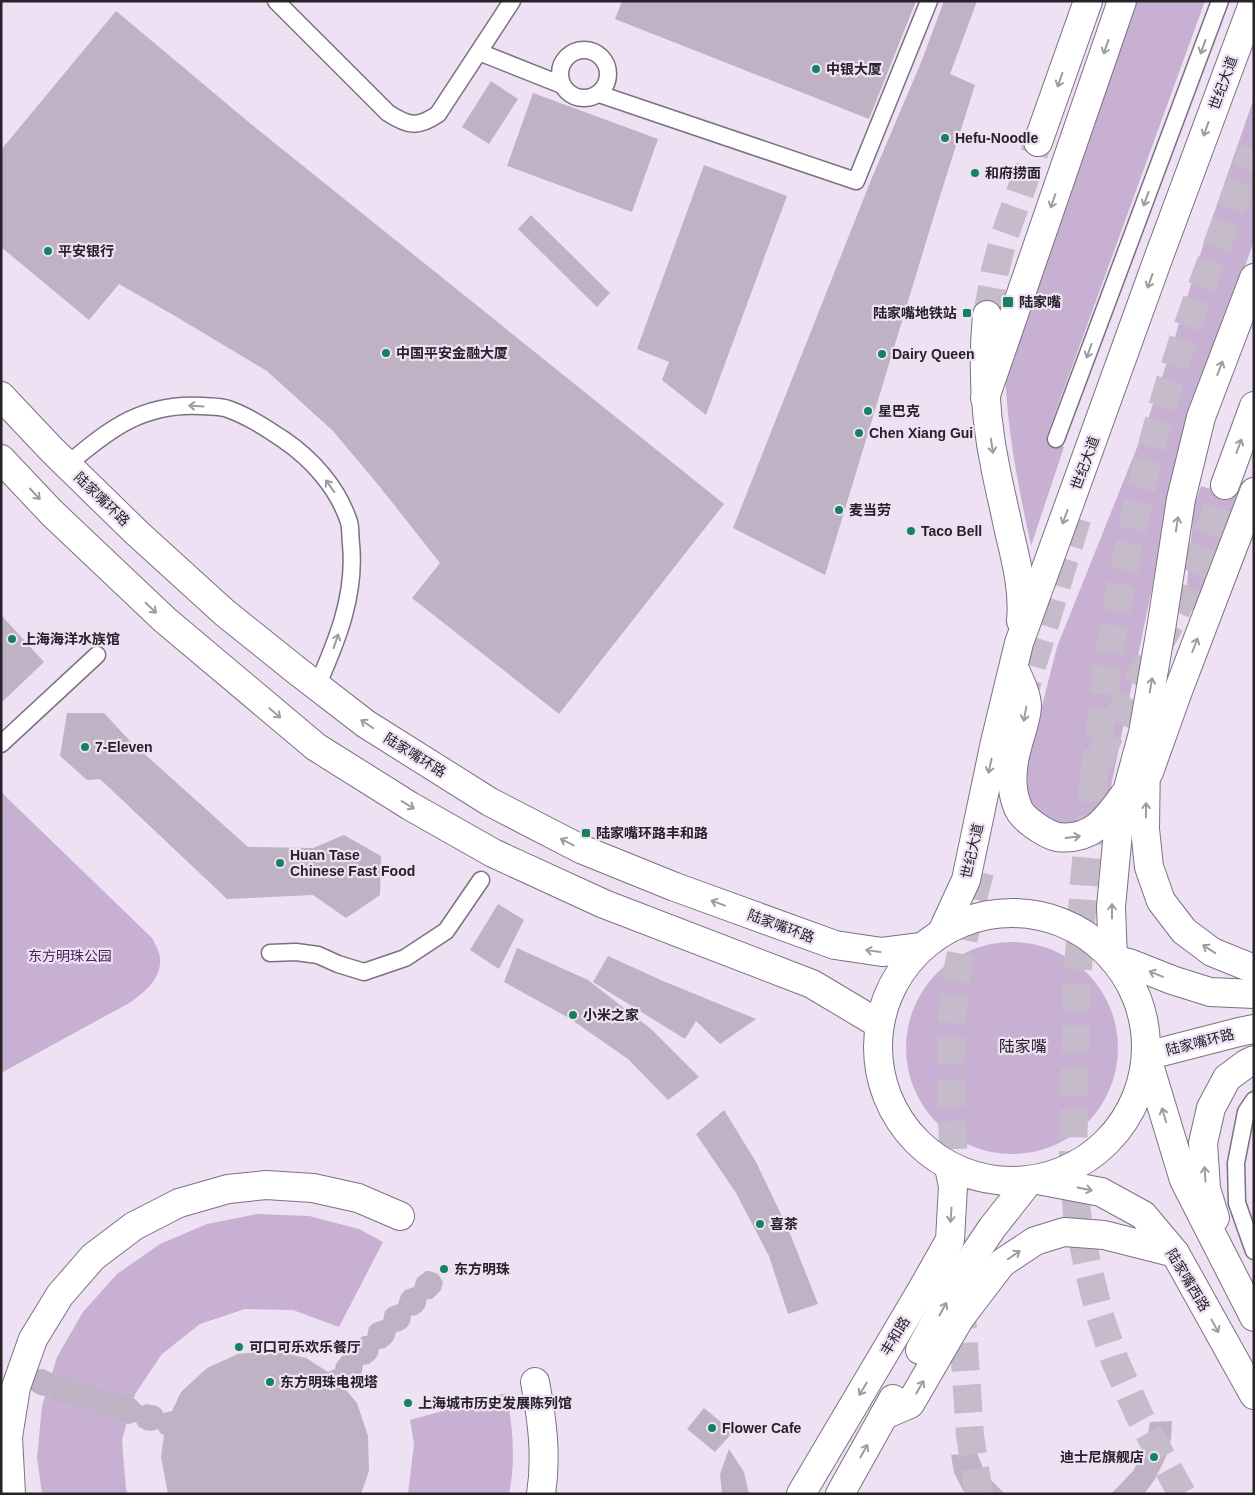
<svg xmlns="http://www.w3.org/2000/svg" width="1255" height="1495" viewBox="0 0 1255 1495" font-family="Arial,'Noto Sans SC',sans-serif">
  <style>
    .green { fill: #c8b0d3 }
    .building { fill: #beb2c4 }
    .lines { fill: none; stroke-linecap: round; stroke-linejoin: round }
    .secondary-tunnel { stroke: #c5bbca; stroke-width: 28; stroke-dasharray: 28 14; stroke-linecap: butt }
    .primary-tunnel { stroke: #c5bbca; stroke-width: 28; stroke-dasharray: 28 14; stroke-linecap: butt }
    .highway-tunnel { stroke: #c5bbca; stroke-width: 28; stroke-dasharray: 28 14; stroke-linecap: butt }
    .lane-casing { stroke: #7c7181; stroke-width: 19 }
    .street-casing { stroke: #7c7181; stroke-width: 30 }
    .secondary-casing { stroke: #7c7181; stroke-width: 30 }
    .highway-casing { stroke: #7c7181; stroke-width: 30 }
    .lane { stroke: #fff; stroke-width: 16 }
    .street { stroke: #fff; stroke-width: 28 }
    .secondary { stroke: #fff; stroke-width: 28 }
    .highway { stroke: #fff; stroke-width: 28 }
    .oneway { stroke: #9d9c9e }
    .poi-dot { fill: #16815d; stroke: #ede1f3; stroke-width: 2 }
    .labels { text-anchor: middle; stroke-width: 4.5; stroke-linejoin: round; paint-order: stroke }
    .poi-label { font-size: 14px; font-weight: bold; fill: #262228; stroke: #ede1f3; text-anchor: start }
    .street-label { font-size: 14px; fill: #262228; stroke: #ede1f3 }
    .park-label { font-size: 14px; fill: #482557; stroke: #ede1f3 }
    .quarter-label { font-size: 16px; fill: #262228; stroke: #ede1f3 }
  </style>
  <rect width="100%" height="100%" fill="#ede1f3"/>
  <!-- green -->
  <g class="green">
    <path d="M1113,1H1205L1046,438L1064,447L1031,546C1018,485 1006,426 1005,363Z"/>
    <path d="M1254,98V241L1176,459L1165,510L1153,583L1110,791L1084,826L1057,827L1028,801L1027,765L1057,647L1146,425L1170,353L1206,236Z"/>
    <path d="M1201,486L1244,500L1195,611L1185,606L1194,507Z"/>
    <path d="M1,792L152,938C155,944 159,951 160,957C162,978 146,991 131,1002L1,1073Z"/>
    <circle cx="1012" cy="1048" r="106"/>
    <path d="M257,1214L309,1216L359,1229L383,1242L339,1327L293,1310L245,1309L200,1324L162,1354L135,1394L122,1440L126,1489L128,1494H42L37,1458L42,1406L57,1357L83,1312L117,1274L160,1244L207,1224Z"/>
    <path d="M506,1393C513,1426 516,1461 509,1494H408L414,1444L410,1420Z"/>
  </g>
  <!-- building -->
  <g class="building">
    <path d="M622,1H916L869,119L615,19Z"/>
    <path d="M944,1H977L950,74L975,85L936,209L825,575L733,528L871,180L922,60Z"/>
    <path d="M116,11L251,124L724,504L559,714L412,598L440,563L380,487L333,431L267,371L175,316L119,284L89,320L1,247V150Z"/>
    <path d="M491,81L518,99L489,144L462,127Z"/>
    <path d="M533,93L658,139L632,212L507,166Z"/>
    <path d="M704,165L787,196L706,415L662,380L669,362L637,349Z"/>
    <path d="M531,215L610,293L597,307L518,229Z"/>
    <path d="M1,615L44,662L1,703Z"/>
    <path d="M67,713H104L129,740L248,847L313,848L344,835L381,856L380,895L346,918L313,895L227,899L100,779L87,780L60,756Z"/>
    <path d="M498,904L524,920L499,969L470,950Z"/>
    <path d="M517,948L588,980L651,1029L699,1077L668,1100L628,1059L569,1018L504,982Z"/>
    <path d="M608,956L663,981L756,1019L720,1044L696,1021L685,1039L593,982Z"/>
    <path d="M724,1110L756,1162L789,1231L818,1304L788,1314L769,1256L736,1193L696,1134Z"/>
    <path d="M426,1271H430L438,1274L443,1282L441,1290L432,1299H427L425,1307L422,1311L417,1315L411,1316L410,1323L406,1328L401,1331L396,1332L394,1339L390,1344L385,1348L379,1349L378,1355L374,1360L369,1364L363,1365L362,1372L354,1380L348,1382L346,1390L357,1403L368,1436L369,1471L361,1494H168L161,1457L164,1435L161,1434L158,1429L151,1431L145,1430L139,1427L136,1422L129,1424L118,1420L115,1415L108,1417L102,1416L96,1413L93,1408L87,1410L80,1409L75,1406L72,1401L65,1403L59,1402L53,1399L50,1394L43,1396L37,1394L32,1391L29,1388L35,1370L43,1369L54,1374L56,1377L65,1376L76,1381L77,1384L86,1383L97,1388L99,1391L108,1390L114,1392L120,1398L125,1396L135,1399L142,1406L146,1404L157,1406L162,1410L163,1413L172,1411L181,1392L207,1368L238,1354L272,1350L306,1358L328,1372L335,1369L336,1364L342,1356L347,1353H351L354,1344L363,1336H367L369,1327L374,1323L383,1320L385,1311L390,1307L398,1304L401,1295L405,1290L414,1287L417,1278Z"/>
    <path d="M704,1408L733,1432L715,1452L687,1429Z"/>
    <path d="M1172,1421L1171,1439L1166,1457L1155,1479L1145,1493L1144,1494H1111L1133,1471L1141,1456L1147,1440L1150,1422Z"/>
    <path d="M729,1449L744,1472L749,1494H722L720,1474Z"/>
    <path d="M977,1453L983,1468L992,1481L1005,1494H966L964,1492L954,1473L951,1455Z"/>
  </g>
  <g class="lines">
    <!-- secondary-tunnel -->
    <path class="secondary-tunnel" d="M987,315L995,271L1003,240L1038,142"/>
    <!-- primary-tunnel -->
    <g class="primary-tunnel">
      <path d="M1020,706L1081,506"/>
      <path d="M1094,778C1100,733 1104,687 1111,643C1125,556 1144,469 1169,384C1193,305 1224,227 1254,149"/>
    </g>
    <!-- highway-tunnel -->
    <g class="highway-tunnel">
      <path d="M955,1191C953,1135 949,1079 952,1022C955,969 968,916 982,865"/>
      <path d="M961,1301L970,1435L979,1494"/>
      <path d="M1182,1494L1139,1415L1115,1361L1100,1316L1089,1272L1077,1215L1073,1157L1077,983L1084,881L1094,778L1106,743L1120,713L1167,630L1181,601L1197,564L1225,485"/>
    </g>
    <defs>
      <g id="lane">
        <path d="M276,1L388,113C408,126 418,128 438,114L512,1"/>
        <circle cx="584" cy="74" r="24"/>
        <path d="M479,52L562,85"/>
        <path d="M599,94L856,181L929,1"/>
        <path d="M1056,439L1220,1"/>
        <path d="M67,465C109,429 144,402 202,406C210,407 220,406 228,409C248,416 266,428 284,440C312,459 338,488 349,522C351,529 350,537 351,544C356,595 337,641 317,686"/>
        <path d="M1,744L97,655"/>
        <path d="M270,953L296,952L318,955L338,964L364,972L405,958L446,931L481,880"/>
        <path d="M1254,1100L1246,1112L1236,1163L1237,1203L1254,1251"/>
      </g>
      <g id="street">
        <path d="M535,1382C542,1419 547,1456 541,1494"/>
        <path d="M11,1494L8,1437L16,1387L33,1339L60,1295L93,1257L134,1226L179,1203L228,1189L266,1185L313,1188L358,1198L400,1216"/>
      </g>
      <g id="secondary">
        <path d="M1038,142L1088,1"/>
        <path d="M987,315C982,368 985,419 996,471C1000,491 1005,511 1009,531C1016,560 1024,591 1021,621"/>
        <path d="M1,396L52,450L137,533L225,613L296,670L366,724L490,802L581,849L675,887L835,945L882,952L921,947"/>
        <path d="M985,398L1122,1"/>
        <path d="M1,459L52,513L165,620L316,747L410,806L493,853L604,904L812,984L879,1024"/>
        <path d="M1014,668C1019,679 1027,694 1027,707C1026,721 1020,735 1017,748C1012,765 1010,788 1017,805C1019,813 1027,820 1034,825C1041,830 1049,835 1057,837C1092,841 1106,820 1124,795"/>
        <path d="M1146,757L1145,829L1149,867L1161,901L1184,931L1212,952L1254,969"/>
        <path d="M1149,772L1178,691L1254,492"/>
        <circle cx="1012" cy="1047" r="134"/>
        <path d="M942,932L966,880L995,742L1019,643L1158,259L1254,1"/>
        <path d="M1113,959L1111,907L1118,832L1127,792L1143,733L1162,623L1181,499L1201,417L1254,278"/>
        <path d="M1113,959L1129,963L1172,980L1210,992L1254,994"/>
        <path d="M1146,1056L1239,1032L1254,1029"/>
        <path d="M1147,1058L1184,1180L1254,1317"/>
        <path d="M1038,1180L1101,1192L1143,1215L1175,1253L1254,1395"/>
        <path d="M1215,1218L1206,1189L1203,1143L1211,1108L1227,1078L1246,1064L1254,1060"/>
        <path d="M920,1350L963,1271L992,1228L1029,1181"/>
        <path d="M884,1415L910,1404L960,1318L1002,1263L1035,1241L1064,1232L1104,1235L1175,1253"/>
        <path d="M801,1494L920,1293L950,1240L953,1186L949,1167"/>
        <path d="M840,1494L893,1399"/>
      </g>
      <path id="highway" d="M1225,485L1254,406"/>
    </defs>
    <!-- lane casing -->
    <use href="#lane" class="lane-casing"/>
    <!-- street casing -->
    <use href="#street" class="street-casing"/>
    <!-- secondary casing -->
    <use href="#secondary" class="secondary-casing"/>
    <!-- highway casing -->
    <use href="#highway" class="highway-casing"/>
    <!-- lane -->
    <use href="#lane" class="lane"/>
    <!-- street -->
    <use href="#street" class="street"/>
    <!-- secondary -->
    <use href="#secondary" class="secondary"/>
    <!-- highway -->
    <use href="#highway" class="highway"/>
  </g>
  <!-- one-way arrows -->
  <defs><path id="oneway-shaft" d="M-6 0H5M1.5-3L5.5 0L1.5 3" fill="none" stroke-width="1.6" stroke-linecap="round" stroke-linejoin="round" transform="scale(1.25)"/></defs>
  <g class="oneway">
    <use href="#oneway-shaft" transform="translate(1106 47) rotate(109)"/>
    <use href="#oneway-shaft" transform="translate(1203 47) rotate(110)"/>
    <use href="#oneway-shaft" transform="translate(1060 80) rotate(109)"/>
    <use href="#oneway-shaft" transform="translate(1206 129) rotate(110)"/>
    <use href="#oneway-shaft" transform="translate(1146 199) rotate(110)"/>
    <use href="#oneway-shaft" transform="translate(1053 201) rotate(109)"/>
    <use href="#oneway-shaft" transform="translate(1150 281) rotate(110)"/>
    <use href="#oneway-shaft" transform="translate(1089 351) rotate(110)"/>
    <use href="#oneway-shaft" transform="translate(1220 368) rotate(-69)"/>
    <use href="#oneway-shaft" transform="translate(196 406) rotate(-176)"/>
    <use href="#oneway-shaft" transform="translate(992 446) rotate(81)"/>
    <use href="#oneway-shaft" transform="translate(1239 446) rotate(-70)"/>
    <use href="#oneway-shaft" transform="translate(330 486) rotate(-126)"/>
    <use href="#oneway-shaft" transform="translate(35 494) rotate(47)"/>
    <use href="#oneway-shaft" transform="translate(1065 517) rotate(110)"/>
    <use href="#oneway-shaft" transform="translate(1177 524) rotate(-81)"/>
    <use href="#oneway-shaft" transform="translate(151 608) rotate(44)"/>
    <use href="#oneway-shaft" transform="translate(336 641) rotate(-71)"/>
    <use href="#oneway-shaft" transform="translate(1195 645) rotate(-69)"/>
    <use href="#oneway-shaft" transform="translate(1151 685) rotate(-80)"/>
    <use href="#oneway-shaft" transform="translate(275 713) rotate(40)"/>
    <use href="#oneway-shaft" transform="translate(1025 714) rotate(100)"/>
    <use href="#oneway-shaft" transform="translate(367 724) rotate(-146)"/>
    <use href="#oneway-shaft" transform="translate(990 766) rotate(102)"/>
    <use href="#oneway-shaft" transform="translate(408 805) rotate(31)"/>
    <use href="#oneway-shaft" transform="translate(1146 810) rotate(-89)"/>
    <use href="#oneway-shaft" transform="translate(1073 837) rotate(-7)"/>
    <use href="#oneway-shaft" transform="translate(567 842) rotate(-153)"/>
    <use href="#oneway-shaft" transform="translate(718 903) rotate(-160)"/>
    <use href="#oneway-shaft" transform="translate(1112 911) rotate(-90)"/>
    <use href="#oneway-shaft" transform="translate(1209 949) rotate(-147)"/>
    <use href="#oneway-shaft" transform="translate(873 951) rotate(-172)"/>
    <use href="#oneway-shaft" transform="translate(1156 974) rotate(-158)"/>
    <use href="#oneway-shaft" transform="translate(1164 1115) rotate(-107)"/>
    <use href="#oneway-shaft" transform="translate(1205 1174) rotate(-94)"/>
    <use href="#oneway-shaft" transform="translate(1085 1189) rotate(11)"/>
    <use href="#oneway-shaft" transform="translate(951 1215) rotate(94)"/>
    <use href="#oneway-shaft" transform="translate(1014 1255) rotate(-35)"/>
    <use href="#oneway-shaft" transform="translate(943 1309) rotate(-61)"/>
    <use href="#oneway-shaft" transform="translate(1215 1326) rotate(62)"/>
    <use href="#oneway-shaft" transform="translate(920 1387) rotate(-60)"/>
    <use href="#oneway-shaft" transform="translate(863 1389) rotate(121)"/>
    <use href="#oneway-shaft" transform="translate(864 1451) rotate(-61)"/>
  </g>
  <!-- markers -->
  <g class="poi-dot">
    <circle cx="816" cy="69" r="5"/>
    <circle cx="945" cy="138" r="5"/>
    <circle cx="975" cy="173" r="5"/>
    <circle cx="48" cy="251" r="5"/>
    <rect x="1002" y="296" width="12" height="12" rx="2.5"/>
    <rect x="962" y="308" width="10" height="10" rx="2.5"/>
    <circle cx="386" cy="353" r="5"/>
    <circle cx="882" cy="354" r="5"/>
    <circle cx="868" cy="411" r="5"/>
    <circle cx="859" cy="433" r="5"/>
    <circle cx="839" cy="510" r="5"/>
    <circle cx="911" cy="531" r="5"/>
    <circle cx="12" cy="639" r="5"/>
    <circle cx="85" cy="747" r="5"/>
    <rect x="581" y="828" width="10" height="10" rx="2.5"/>
    <circle cx="280" cy="863" r="5"/>
    <circle cx="573" cy="1015" r="5"/>
    <circle cx="760" cy="1224" r="5"/>
    <circle cx="444" cy="1269" r="5"/>
    <circle cx="239" cy="1347" r="5"/>
    <circle cx="270" cy="1382" r="5"/>
    <circle cx="408" cy="1403" r="5"/>
    <circle cx="712" cy="1428" r="5"/>
    <circle cx="1154" cy="1457" r="5"/>
  </g>
  <g class="labels">
    <!-- poi labels -->
    <g class="poi-label">
      <text x="826" y="74">中银大厦</text>
      <text x="955" y="143">Hefu-Noodle</text>
      <text x="985" y="178">和府捞面</text>
      <text x="58" y="256">平安银行</text>
      <text x="1019" y="307">陆家嘴</text>
      <text x="957" y="318" text-anchor="end">陆家嘴地铁站</text>
      <text x="396" y="358">中国平安金融大厦</text>
      <text x="892" y="359">Dairy Queen</text>
      <text x="878" y="416">星巴克</text>
      <text x="869" y="438">Chen Xiang Gui</text>
      <text x="849" y="515">麦当劳</text>
      <text x="921" y="536">Taco Bell</text>
      <text x="22" y="644">上海海洋水族馆</text>
      <text x="95" y="752">7-Eleven</text>
      <text x="596" y="838">陆家嘴环路丰和路</text>
      <text x="290" y="860">Huan Tase<tspan x="290" dy="16">Chinese Fast Food</tspan></text>
      <text x="583" y="1020">小米之家</text>
      <text x="770" y="1229">喜茶</text>
      <text x="454" y="1274">东方明珠</text>
      <text x="249" y="1352">可口可乐欢乐餐厅</text>
      <text x="280" y="1387">东方明珠电视塔</text>
      <text x="418" y="1408">上海城市历史发展陈列馆</text>
      <text x="722" y="1433">Flower Cafe</text>
      <text x="1144" y="1462" text-anchor="end">迪士尼旗舰店</text>
    </g>
    <!-- street labels -->
    <g class="street-label">
      <text transform="translate(1223 83) rotate(-70)" y="5">世纪大道</text>
      <text transform="translate(1085 463) rotate(-70)" y="5">世纪大道</text>
      <text transform="translate(102 499) rotate(44)" y="5">陆家嘴环路</text>
      <text transform="translate(415 755) rotate(32)" y="5">陆家嘴环路</text>
      <text transform="translate(972 851) rotate(-77)" y="5">世纪大道</text>
      <text transform="translate(781 926) rotate(20)" y="5">陆家嘴环路</text>
      <text transform="translate(1200 1042) rotate(-14)" y="5">陆家嘴环路</text>
      <text transform="translate(1188 1280) rotate(59)" y="5">陆家嘴西路</text>
      <text transform="translate(895 1336) rotate(-59)" y="5">丰和路</text>
    </g>
    <!-- park labels -->
    <g class="park-label">
      <text x="70" y="961">东方明珠公园</text>
    </g>
    <!-- quarter labels -->
    <g class="quarter-label">
      <text x="1023" y="1052">陆家嘴</text>
    </g>
  </g>
  <!-- border -->
  <rect width="1255" height="1495" fill="none" stroke="#262228" stroke-width="5"/>
</svg>
